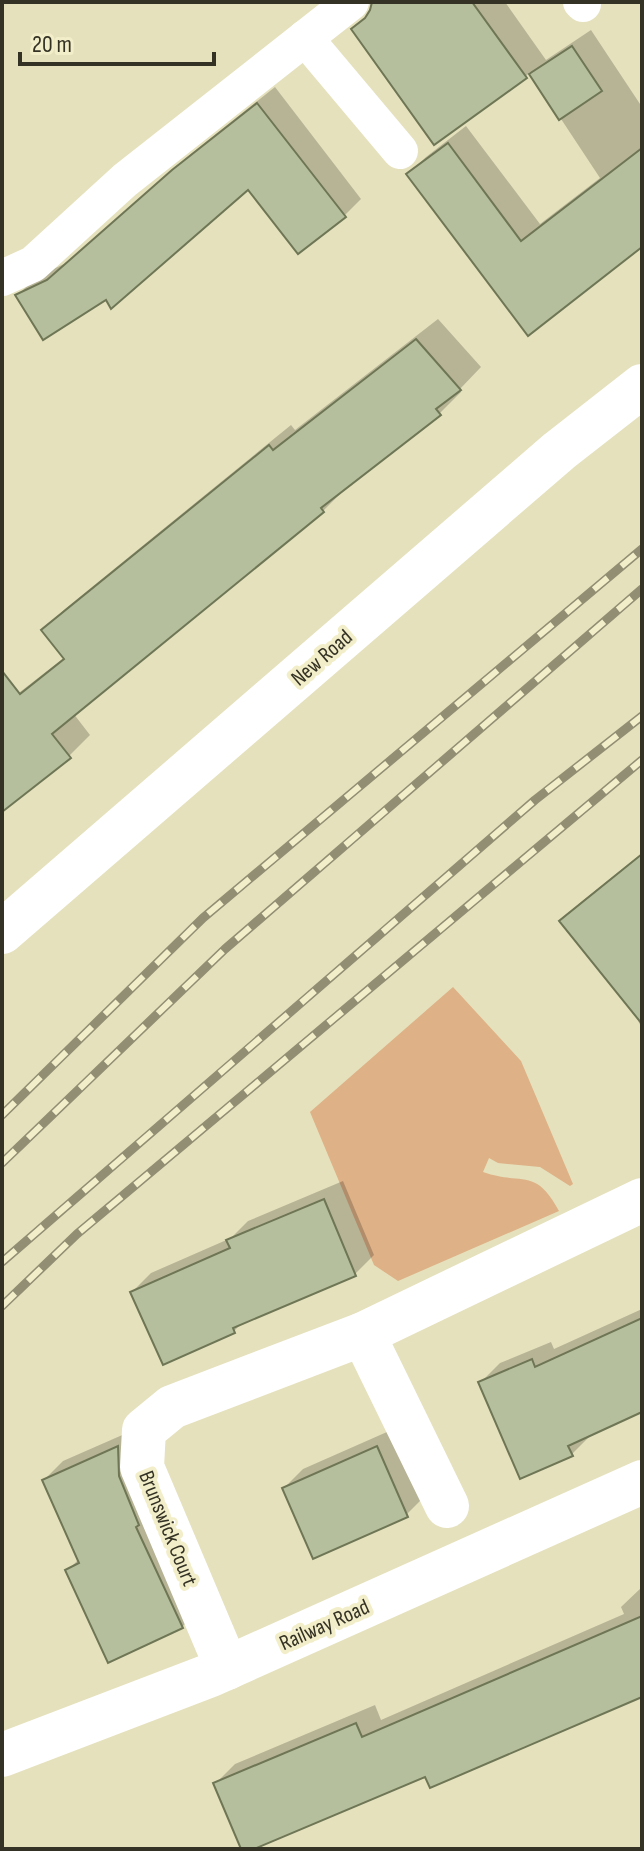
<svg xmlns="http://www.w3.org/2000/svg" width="644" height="1851" viewBox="0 0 644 1851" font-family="'Sofia Sans Condensed',sans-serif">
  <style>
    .green { fill: #deb186 }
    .shadow { fill: #0003 }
    .building { fill: #b6bf9d; stroke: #6e7656; stroke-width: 2 }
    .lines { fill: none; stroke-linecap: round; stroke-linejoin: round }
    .service { stroke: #fff; stroke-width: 36 }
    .minor { stroke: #fff; stroke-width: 44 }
    .secondary { stroke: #fff; stroke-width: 44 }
    .rail-casing { stroke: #918e74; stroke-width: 9 }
    .rail { stroke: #f2eec9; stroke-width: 6; stroke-dasharray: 18; stroke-linecap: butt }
    .labels { text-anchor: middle; stroke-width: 8; stroke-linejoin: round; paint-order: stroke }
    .street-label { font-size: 22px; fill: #343224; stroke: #f2eec9 }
  </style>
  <rect width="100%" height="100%" fill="#e5e1bc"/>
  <!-- green -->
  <path class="green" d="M453,987L521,1061L573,1184L570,1186L540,1167L498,1163L489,1158L483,1172C522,1186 535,1166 559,1211L398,1281L374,1265L310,1112Z"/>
  <!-- shadow -->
  <g class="shadow">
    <path d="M372,2H505L546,60L591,30L642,107V243L528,333L408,174L426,157L466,126L540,224L600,178L530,72L525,77L354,29L372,10Z"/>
    <path d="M275,87L361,199L344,216L248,187L106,297L18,295L35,278L66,263L192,153Z"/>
    <path d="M438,319L481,367L459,390L461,392L440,413L344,490L323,511L73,713L90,735L69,756L2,810V706L65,657L43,630L65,609L291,425L295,430Z"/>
    <path d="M642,853V1029L634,1012L562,921L581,902Z"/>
    <path d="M343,1181L374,1255L355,1274L244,1321L234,1331L132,1292L151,1273L231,1238L248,1221Z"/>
    <path d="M642,1309V1410L591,1435L572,1454L481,1382L500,1363L551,1342L554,1349Z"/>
    <path d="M396,1428L425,1496L406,1515L284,1488L303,1469Z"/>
    <path d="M136,1429L201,1608L182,1627L68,1570L79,1559L44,1480L63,1461Z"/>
    <path d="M642,1587V1694L426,1775L249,1849H243L216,1783L235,1764L375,1705L381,1720L624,1614L621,1607Z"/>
  </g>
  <!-- building -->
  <g class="building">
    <path d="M372,2H472L527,78L434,145L351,29L365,18L370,10Z"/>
    <path d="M572,46L602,91L559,120L529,74Z"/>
    <path d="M257,103L346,217L298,254L248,190L111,309L106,300L43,340L15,295L47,280L172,170Z"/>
    <path d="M448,143L521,241L642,148V247L528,336L406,174Z"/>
    <path d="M416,339L461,390L436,409L441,415L321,508L324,512L52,734L71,758L2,812V671L20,694L64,659L41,630L269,445L273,450Z"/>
    <path d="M642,854V1024L559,921Z"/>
    <path d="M324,1199L356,1276L233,1328L235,1333L163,1365L130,1292L230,1248L226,1240Z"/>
    <path d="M642,1318V1412L568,1446L573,1456L520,1479L478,1382L532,1359L535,1367Z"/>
    <path d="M118,1446L119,1476L139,1525L136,1527L183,1628L108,1663L65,1570L79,1563L42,1480Z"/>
    <path d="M377,1446L408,1517L313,1559L282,1488Z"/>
    <path d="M642,1616V1697L430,1788L425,1777L254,1849H241L213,1783L356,1723L362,1737Z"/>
  </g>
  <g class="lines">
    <!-- service -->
    <g class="service">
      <path d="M581,2L583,4"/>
      <path d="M305,38L400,151"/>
      <path d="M2,278L33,264L125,180L351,2"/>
    </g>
    <!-- minor -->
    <g class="minor">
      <path d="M363,1334L447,1506"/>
      <path d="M227,1668L142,1467L144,1430L172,1407L363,1334L642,1200"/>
      <path d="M2,1755L211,1675L642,1482"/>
    </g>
    <!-- secondary -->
    <path class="secondary" d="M2,932L559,451L642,386"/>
    <defs>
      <g id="rail">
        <path d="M2,1115L203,918L642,549"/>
        <path d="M2,1163L225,949L642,589"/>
        <path d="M2,1262L535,800L642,716"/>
        <path d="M2,1306L77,1234L642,760"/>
      </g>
    </defs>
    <!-- rail casing -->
    <use href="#rail" class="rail-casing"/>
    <!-- rail -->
    <use href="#rail" class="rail"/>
  </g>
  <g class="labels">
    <!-- street labels -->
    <g class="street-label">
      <text transform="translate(321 657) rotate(-41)" y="8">New Road</text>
      <text transform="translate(169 1528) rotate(68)" y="8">Brunswick Court</text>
      <text transform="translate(324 1624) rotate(-24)" y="8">Railway Road</text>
    </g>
  </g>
  <!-- border -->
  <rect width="644" height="1851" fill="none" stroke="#343224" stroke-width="8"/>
  <!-- scale -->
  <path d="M20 52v12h194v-12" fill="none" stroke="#343224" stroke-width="4"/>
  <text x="32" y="52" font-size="24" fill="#343224" stroke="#f2eec9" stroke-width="6" paint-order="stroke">20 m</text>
</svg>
